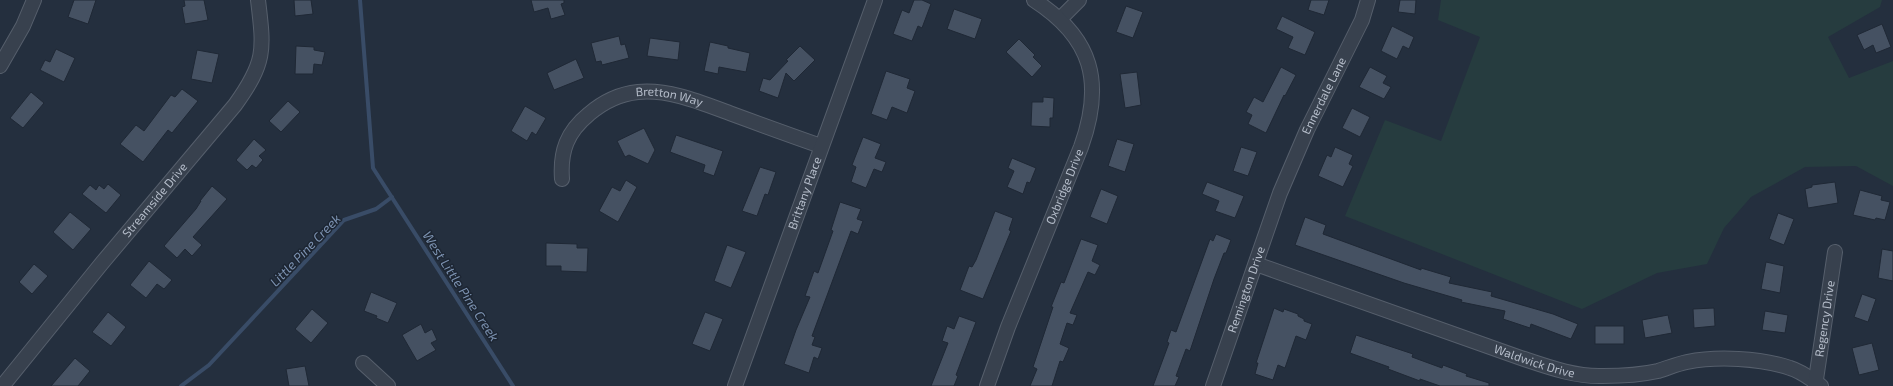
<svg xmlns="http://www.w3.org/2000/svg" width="1893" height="386" viewBox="0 0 1893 386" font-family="'Exo 2',sans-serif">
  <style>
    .green { fill: #263c3f }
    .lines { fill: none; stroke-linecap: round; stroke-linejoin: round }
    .stream { stroke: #394c67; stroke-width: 4 }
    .building { fill: #455162; stroke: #1f2835 }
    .minor-casing { stroke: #565f6c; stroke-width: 16 }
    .minor { stroke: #38414e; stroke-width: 14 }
    .labels { text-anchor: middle; stroke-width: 3; stroke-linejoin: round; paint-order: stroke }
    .street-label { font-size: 12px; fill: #b4bcc9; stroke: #1d2633 }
    .water-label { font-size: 13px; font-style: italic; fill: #7c92b1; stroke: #1d2633 }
  </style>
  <rect width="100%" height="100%" fill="#242f3e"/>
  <!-- green -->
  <path class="green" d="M1441,0H1882L1880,7L1828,37L1849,78L1893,61V186L1856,166L1805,167L1751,197L1724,228L1707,264L1657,273L1582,309L1345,216L1385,120L1441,141L1480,37L1438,20Z"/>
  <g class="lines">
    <!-- stream -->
    <g class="stream">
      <path d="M360,0L373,168L513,386"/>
      <path d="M181,386L209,365L344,220L376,209L392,197"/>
    </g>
  </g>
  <!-- building -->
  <g class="building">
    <path d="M74,0H96L88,24L68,17Z"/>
    <path d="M184,0H204L208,20L185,24L182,7L185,6Z"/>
    <path d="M294,0H311L313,14L295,16Z"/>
    <path d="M531,0H564V3L561,4L565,15L551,19L548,8L534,12Z"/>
    <path d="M914,0H922L931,4L922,28L918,26L912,41L893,34L902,10L909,13Z"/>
    <path d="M1311,0H1329L1324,15L1308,10Z"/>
    <path d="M1400,0H1416L1415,14L1398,12Z"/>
    <path d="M1126,6L1143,12L1133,38L1116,32Z"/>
    <path d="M954,9L982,19L975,39L947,29Z"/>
    <path d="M1282,16L1315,32L1305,55L1288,48L1293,37L1276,29Z"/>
    <path d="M1882,24L1891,47L1876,53L1873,45L1864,50L1857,35Z"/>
    <path d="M1392,26L1414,37L1409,49L1403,46L1397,59L1381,51Z"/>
    <path d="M619,36L621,45L625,44L629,58L602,65L601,61L596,62L591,43Z"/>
    <path d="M650,38L680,42L678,60L647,56Z"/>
    <path d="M1019,39L1035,55L1033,57L1042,66L1032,77L1006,52Z"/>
    <path d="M710,42L728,46V48L750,53L746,72L719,67L718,74L704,71Z"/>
    <path d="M296,46L314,47V50L325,52L322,65L314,64L313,74H295Z"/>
    <path d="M800,46L815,60L794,81L786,73L778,98L759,91L763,78L770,80L788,61L786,60Z"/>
    <path d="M56,49L75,58L64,82L40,70L45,60L50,62Z"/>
    <path d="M197,50L219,54L212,83L191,79Z"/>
    <path d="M576,59L584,78L554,90L547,73Z"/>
    <path d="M1281,67L1296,75L1285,96L1284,95L1266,133L1248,124L1252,115L1246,112L1254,97L1263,102Z"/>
    <path d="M1370,67L1387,76L1383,83L1391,87L1384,99L1359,87Z"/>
    <path d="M886,71L910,79L907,88L915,91L907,113L892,107L887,120L871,114Z"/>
    <path d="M1137,72L1141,105L1125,108L1120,74Z"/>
    <path d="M182,89L198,101L172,133L168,130L143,162L120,144L136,125L144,131L171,95L175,97Z"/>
    <path d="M31,92L44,103L23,128L10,118Z"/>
    <path d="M1043,97L1054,98L1053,118H1050V127L1031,126L1032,102H1043Z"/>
    <path d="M288,101L300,112L281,132L269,121Z"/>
    <path d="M525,106L546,118L536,135L532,132L527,141L511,131Z"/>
    <path d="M1352,108L1370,117L1360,137L1342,128Z"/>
    <path d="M644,128L655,150L648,164L629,155L625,157L617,141Z"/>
    <path d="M676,135L723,151L714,176L703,172L705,165L670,152Z"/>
    <path d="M863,137L881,144L875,158L886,162L882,172L874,169L866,188L851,182L856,167L852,165Z"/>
    <path d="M254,139L266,150L259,156L263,160L256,168L252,165L247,170L236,160Z"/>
    <path d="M1117,139L1134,144L1125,172L1108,166Z"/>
    <path d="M1241,147L1257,152L1248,176L1233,171Z"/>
    <path d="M1335,147L1353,155L1349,164L1353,166L1343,187L1318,176L1327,155L1331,157Z"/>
    <path d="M1012,158L1036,168L1030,183L1027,182L1023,194L1007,187L1014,171L1008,168Z"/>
    <path d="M760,167L776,172L768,195L765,194L757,216L742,211Z"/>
    <path d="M626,180L637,187L618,222L599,211L612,187L620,191Z"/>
    <path d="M1207,182L1244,196L1235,218L1215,211L1219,201L1202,194Z"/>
    <path d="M1835,182L1838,203L1808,208L1805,189L1812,187V185Z"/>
    <path d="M108,184L121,195L106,213L82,194L90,185L96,190L99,185L104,189Z"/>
    <path d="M212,186L227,199L193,237L202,245L192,256L185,249L177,258L164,246L196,209L201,201H200Z"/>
    <path d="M1101,189L1118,196L1107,224L1090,217Z"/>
    <path d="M1860,190L1882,196L1881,200L1890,202L1885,220L1876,218L1875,220L1853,215Z"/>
    <path d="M840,202L861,209L857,219L863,221L858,234L851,231L812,336L815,337L812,345L822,348L818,359L814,357L809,373L784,364L796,330L810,297L805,296L814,271L818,273L833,231L831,230Z"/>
    <path d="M995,211L1013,218L1009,230L1011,231L983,299L960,290L969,266L972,267L976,260Z"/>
    <path d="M70,212L91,229L73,250L53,232Z"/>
    <path d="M1778,213L1794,219L1784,245L1769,239Z"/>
    <path d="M1305,217L1326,225L1323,234L1421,270V268L1451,277L1449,283L1492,292L1491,296L1553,314L1578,324L1571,339L1531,324L1530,328L1503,319L1505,311L1461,302L1462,300L1404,283L1295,245Z"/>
    <path d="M1216,234L1231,240L1226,253H1224L1214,279L1190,351L1186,349L1176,376L1179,377L1175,386H1153L1169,343L1167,342L1171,330L1176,332L1210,239L1213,241Z"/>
    <path d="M1081,239L1098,245L1092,261L1100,265L1095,275L1088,272L1070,313L1077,315L1073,325L1067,323L1060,344L1069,348L1063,362L1060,361L1052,386H1030L1037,369L1033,367L1053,307H1051L1061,282L1064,283Z"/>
    <path d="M546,243L577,244V248H588L587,272L561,271V266H546Z"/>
    <path d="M727,245L746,252L731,288L714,281Z"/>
    <path d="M1882,249L1893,251V281L1878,278Z"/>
    <path d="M149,261L172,280L164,289L157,284L146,298L130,285Z"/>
    <path d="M1766,262L1784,266L1780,293L1761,289Z"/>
    <path d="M34,264L48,276L32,294L19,282Z"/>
    <path d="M371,292L397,303L388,323L376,318L377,316L364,311Z"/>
    <path d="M1862,294L1876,299L1868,322L1854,317Z"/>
    <path d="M1274,308L1283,312L1284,309L1298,314V316L1304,319V321L1312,324L1306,340L1296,336L1285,368L1278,365L1273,380L1255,374L1258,363H1256Z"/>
    <path d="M1714,308L1715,326L1694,328L1693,309Z"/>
    <path d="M312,309L328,323L311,343L295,329Z"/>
    <path d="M1765,311L1788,315L1785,333L1762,330Z"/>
    <path d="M108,312L126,327L111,346L92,332Z"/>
    <path d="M705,312L723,319L710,351L692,344Z"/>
    <path d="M1668,315L1672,333L1645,338L1642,320Z"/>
    <path d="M959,316L976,322L956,375L958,376L954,386H931L948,343L942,341L947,326L954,329Z"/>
    <path d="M421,324L425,333L432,329L437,340L431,343L436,350L417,361L402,335Z"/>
    <rect x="1595" y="326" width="29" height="18"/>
    <path d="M1356,335L1413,354L1412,357L1442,368L1443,365L1467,374L1466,376L1489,383V386H1440L1420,379V381L1388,369L1389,367L1350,353Z"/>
    <path d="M1872,343L1879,370L1859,375L1852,348Z"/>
    <path d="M75,358L90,371L78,386H51Z"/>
    <path d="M305,366L309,386H289L286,369Z"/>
  </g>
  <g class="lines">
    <defs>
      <g id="minor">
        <path d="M1060,19L1079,0"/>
        <path d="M0,66L23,26L34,0"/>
        <path id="s1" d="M562,179C560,151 567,132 589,114C603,102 619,94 638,92C670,89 702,103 732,114C762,125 792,136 821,146"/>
        <path id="s2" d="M1256,264L1521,358C1548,367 1575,377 1603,376C1621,376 1640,375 1658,371C1668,368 1677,364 1687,362C1717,356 1760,358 1790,368C1801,371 1811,379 1821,386"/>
        <path d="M363,363L388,386"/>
        <path id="s3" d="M4,384L102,263L235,105C266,62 264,50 258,0"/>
        <path id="s4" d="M735,386L875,0"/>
        <path id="s5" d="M987,386L1008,327L1081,147C1104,83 1093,38 1034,0"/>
        <path id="s6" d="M1213,386L1280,193L1307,130L1362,20L1368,0"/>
        <path id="s7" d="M1815,386L1835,252"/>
      </g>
    </defs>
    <!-- minor casing -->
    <use href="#minor" class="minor-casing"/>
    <!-- minor -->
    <use href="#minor" class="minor"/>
  </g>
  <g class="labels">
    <!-- street labels -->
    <g class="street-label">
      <text dy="4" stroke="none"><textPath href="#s6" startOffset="311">Ennerdale Lane</textPath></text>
      <text dy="4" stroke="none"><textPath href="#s1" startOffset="160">Bretton Way</textPath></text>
      <text dy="4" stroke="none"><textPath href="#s5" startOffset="214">Oxbridge Drive</textPath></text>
      <text dy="4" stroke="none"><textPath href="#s4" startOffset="205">Brittany Place</textPath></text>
      <text dy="4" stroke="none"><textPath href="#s3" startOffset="238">Streamside Drive</textPath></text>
      <text dy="4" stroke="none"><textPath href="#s6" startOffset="102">Remington Drive</textPath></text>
      <text dy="4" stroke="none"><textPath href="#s7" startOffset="68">Regency Drive</textPath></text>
      <text dy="4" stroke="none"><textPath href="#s2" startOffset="295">Waldwick Drive</textPath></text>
    </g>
    <!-- water labels -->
    <g class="water-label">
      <text transform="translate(305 250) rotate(-46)" y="5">Little Pine Creek</text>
      <text transform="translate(461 286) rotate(57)" y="5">West Little Pine Creek</text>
    </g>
  </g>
</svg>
